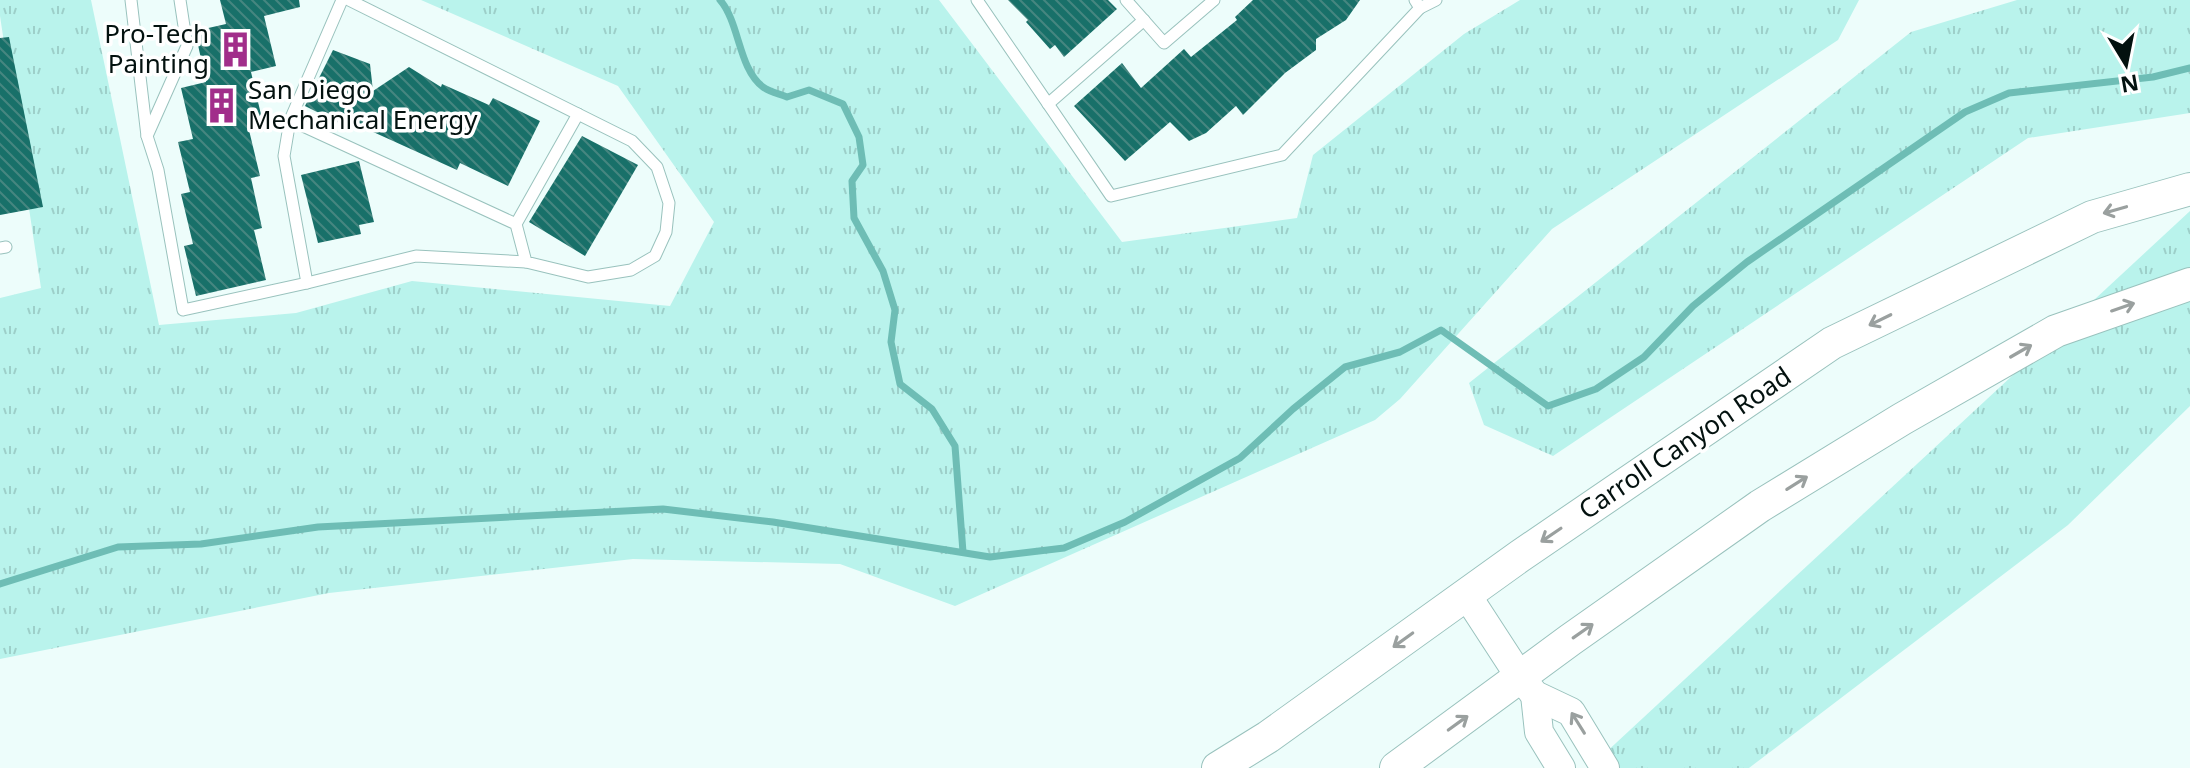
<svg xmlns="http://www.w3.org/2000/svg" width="2190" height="768" viewBox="0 0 2190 768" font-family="'Noto Sans',sans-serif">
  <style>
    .grass { fill: url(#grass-tufts) }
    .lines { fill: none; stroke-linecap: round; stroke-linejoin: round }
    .stream { stroke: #6ebdb5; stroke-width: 7 }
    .building { fill: url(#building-back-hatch) }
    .service-casing { stroke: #99c2bd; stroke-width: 13 }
    .tertiary-casing { stroke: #99c2bd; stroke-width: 30 }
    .secondary-casing { stroke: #99c2bd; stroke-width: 34 }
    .service { stroke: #fff; stroke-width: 11 }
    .tertiary { stroke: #fff; stroke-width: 28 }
    .secondary { stroke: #fff; stroke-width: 32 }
    .oneway { stroke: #9aa09f }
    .labels { text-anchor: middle; stroke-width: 7; stroke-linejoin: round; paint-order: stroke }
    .poi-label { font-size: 26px; fill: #03110f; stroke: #fff; text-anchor: end }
    .street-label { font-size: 26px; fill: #03110f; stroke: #fff }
  </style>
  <defs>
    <pattern id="grass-tufts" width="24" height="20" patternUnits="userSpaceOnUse" patternTransform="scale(2)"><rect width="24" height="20" fill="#b9f3ec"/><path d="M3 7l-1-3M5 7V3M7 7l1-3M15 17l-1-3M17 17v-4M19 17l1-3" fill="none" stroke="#9dcfc9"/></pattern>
    <pattern id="building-back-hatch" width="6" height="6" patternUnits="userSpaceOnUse" patternTransform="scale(2)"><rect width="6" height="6" fill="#187069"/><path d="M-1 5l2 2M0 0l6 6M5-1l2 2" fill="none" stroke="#468680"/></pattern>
  </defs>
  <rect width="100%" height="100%" fill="#edfdfb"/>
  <!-- grass -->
  <g class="grass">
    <path d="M0,0H91L159,325L296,313L412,281L670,306L714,222L618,86L421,0H939L1122,242L1297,218L1313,155L1464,34L1520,0H1859L1838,40L1552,229L1400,399L1375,420L955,606L840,564L633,559L329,593L0,659V298L41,288L0,16Z"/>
    <path d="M2017,0H2190V113L2028,138L1553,456L1484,425L1469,383L1911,32Z"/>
    <path d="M2190,211V406L2068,525L1749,768H1589Z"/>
  </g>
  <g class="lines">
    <!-- stream -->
    <g class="stream">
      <path d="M720,0C740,23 738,68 763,87C769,92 780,94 787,97L809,90L843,104L859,137L863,165L852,181L854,218L883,271L895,310L891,342L900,384L932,409L955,446L963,552"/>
      <path d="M0,584L118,547L201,544L318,527L663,509L773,522L990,557L1064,548L1125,522L1240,458L1293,409L1345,367L1400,352L1441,330L1548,406L1596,389L1644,357L1693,306L1747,262L1965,112L2009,93L2153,77L2190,68"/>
    </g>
  </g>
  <!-- building -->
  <g class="building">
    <path d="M220,0H299L300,7L264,16L276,66L251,72L263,123L248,126L260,176L251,178L262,228L254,230L266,280L196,296L184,246L193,244L181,194L190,192L178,142L193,139L181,88L206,82L195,31L226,24Z"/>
    <path d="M1008,0H1108L1117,9L1064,57L1055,45L1050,49L1026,22L1028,20Z"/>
    <path d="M1253,0H1360L1346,20L1316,39V50L1285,73L1243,115L1236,106L1206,133L1189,141L1170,122L1125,161L1074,106L1122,63L1141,88L1184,49L1191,57L1237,20L1235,17Z"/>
    <path d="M9,37L43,207L0,215V38Z"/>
    <path d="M333,50L370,64L373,91L409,67L441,87L442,84L489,105L493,98L540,121L508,186L460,163L457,170L349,121L351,129L305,106Z"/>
    <path d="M582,136L638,165L585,256L529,222Z"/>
    <path d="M359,161L374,222L359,225L361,234L318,243L301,175Z"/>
  </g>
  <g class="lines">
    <defs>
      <g id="service">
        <path d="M131,0L147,136L158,170L183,310L307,283L284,156L290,120L342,0"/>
        <path d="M977,0L1111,196L1282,155L1420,8"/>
        <path d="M1126,0L1164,43L1214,0"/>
        <path d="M1415,0L1420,8L1436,0"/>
        <path d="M1048,104L1144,20"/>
        <path d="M290,120L516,224L526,262L588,277L631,270L655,256L666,232L669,203L657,167L632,141L349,0"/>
        <path d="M147,136L187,46L180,0"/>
        <path d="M516,224L578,114"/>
        <path d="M0,248L6,247"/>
        <path d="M307,283L416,256L526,262"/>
      </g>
      <g id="tertiary">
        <path d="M1466,594L1520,677L1535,695L1571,712L1605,768"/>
        <path d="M1535,695L1539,732L1561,768"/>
      </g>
      <g id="secondary">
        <path d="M1218,768L1268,737L1520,556L1832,343L2092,217L2190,189"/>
        <path d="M1396,768L1570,640L1760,506L1902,419L2056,331L2190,284"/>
      </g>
    </defs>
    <!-- service casing -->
    <use href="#service" class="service-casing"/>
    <!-- tertiary casing -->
    <use href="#tertiary" class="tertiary-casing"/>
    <!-- secondary casing -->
    <use href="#secondary" class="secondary-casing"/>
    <!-- service -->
    <use href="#service" class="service"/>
    <!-- tertiary -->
    <use href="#tertiary" class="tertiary"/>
    <!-- secondary -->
    <use href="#secondary" class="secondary"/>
  </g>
  <!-- one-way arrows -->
  <defs><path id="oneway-shaft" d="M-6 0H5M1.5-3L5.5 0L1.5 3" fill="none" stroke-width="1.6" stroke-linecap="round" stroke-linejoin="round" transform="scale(2)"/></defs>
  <g class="oneway">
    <use href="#oneway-shaft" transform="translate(2115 210) rotate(164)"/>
    <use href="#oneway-shaft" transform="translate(2123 307) rotate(-19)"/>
    <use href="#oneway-shaft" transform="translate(1880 320) rotate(154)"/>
    <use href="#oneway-shaft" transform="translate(2021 351) rotate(-30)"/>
    <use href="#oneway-shaft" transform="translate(1797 483) rotate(-32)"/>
    <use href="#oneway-shaft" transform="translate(1551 535) rotate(146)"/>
    <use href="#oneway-shaft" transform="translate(1583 631) rotate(-35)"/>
    <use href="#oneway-shaft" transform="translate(1403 640) rotate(144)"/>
    <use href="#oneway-shaft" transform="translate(1458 723) rotate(-36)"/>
    <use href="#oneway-shaft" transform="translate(1578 723) rotate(-122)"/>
  </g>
  <!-- icons -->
  <defs>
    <symbol id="building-bare" viewBox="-9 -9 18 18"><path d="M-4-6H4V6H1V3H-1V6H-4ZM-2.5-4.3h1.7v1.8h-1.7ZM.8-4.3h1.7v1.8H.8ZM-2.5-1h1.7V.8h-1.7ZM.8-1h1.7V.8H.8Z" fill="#a12e8a" stroke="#fff" stroke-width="2.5" paint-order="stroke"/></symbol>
  </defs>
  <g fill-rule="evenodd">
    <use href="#building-bare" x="210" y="24" width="51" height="51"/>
    <use href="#building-bare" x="196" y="80" width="51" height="51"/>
  </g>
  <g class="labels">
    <!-- poi labels -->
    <g class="poi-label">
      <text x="209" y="43">Pro-Tech<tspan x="209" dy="30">Painting</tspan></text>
      <text x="248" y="99" text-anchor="start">San Diego<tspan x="248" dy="30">Mechanical Energy</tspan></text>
    </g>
    <!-- street labels -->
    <g class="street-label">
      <text transform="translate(1685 443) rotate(-34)" y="9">Carroll Canyon Road</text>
    </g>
  </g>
  <!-- north arrow -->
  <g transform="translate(2126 64) rotate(170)" stroke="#ffffff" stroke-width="6" paint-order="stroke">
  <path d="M0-6L14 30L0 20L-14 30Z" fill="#03110f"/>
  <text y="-12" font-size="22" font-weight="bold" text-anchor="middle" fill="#03110f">N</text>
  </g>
</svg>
